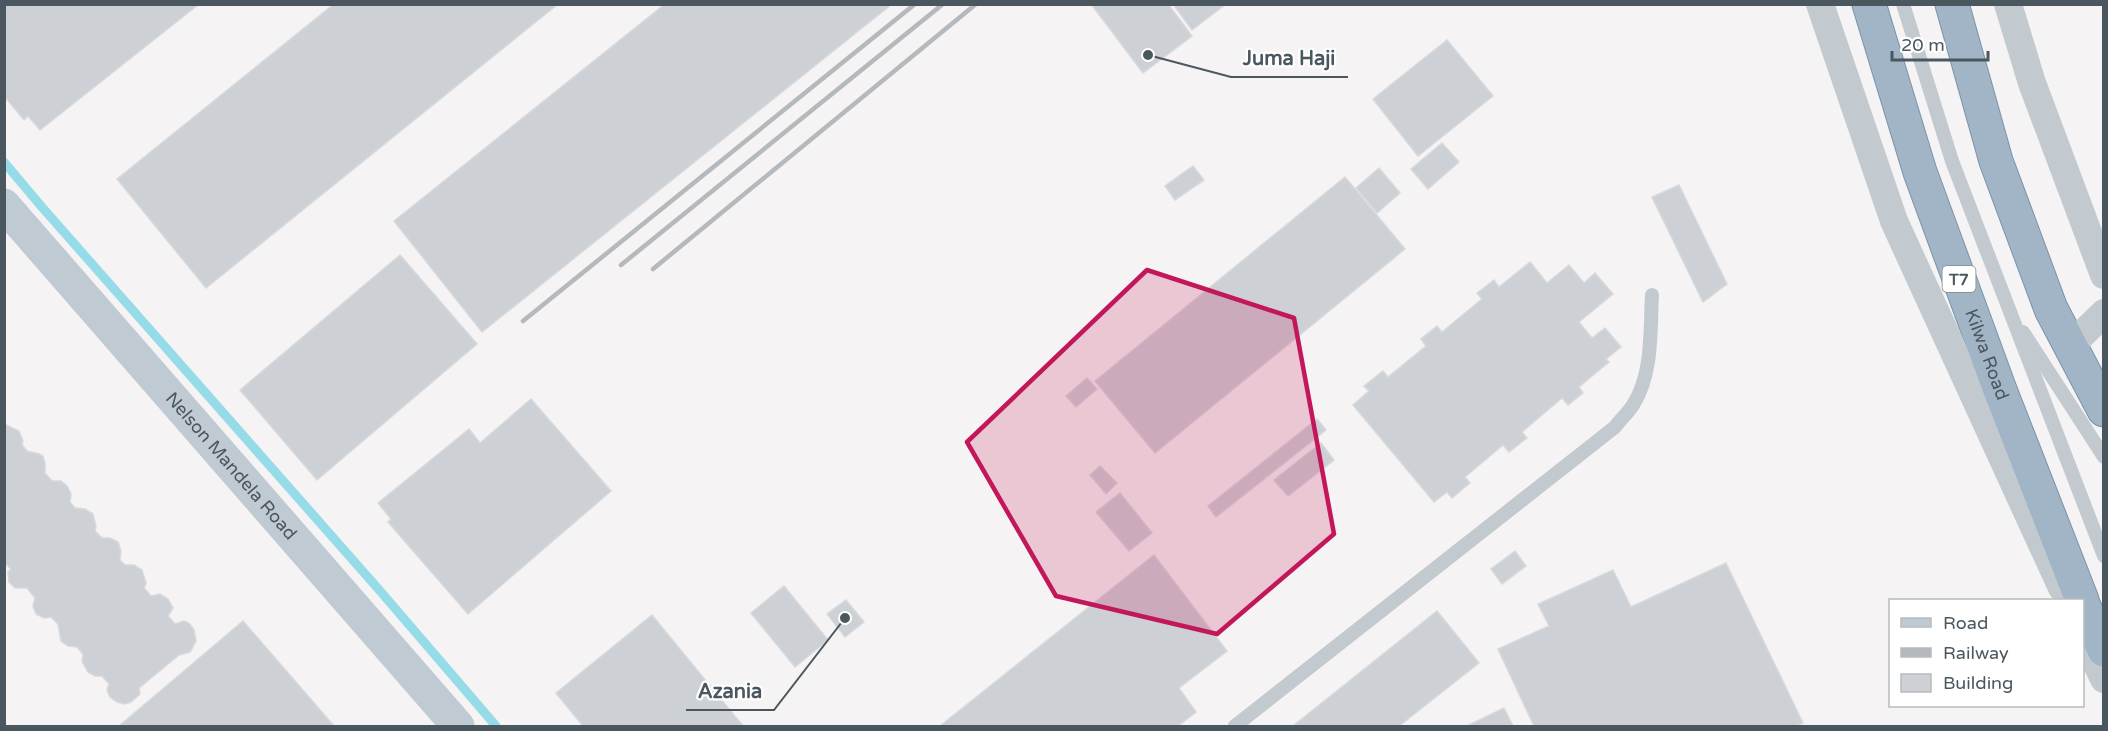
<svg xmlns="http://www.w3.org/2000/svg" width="2108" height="731" viewBox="0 0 2108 731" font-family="'Varela Round',sans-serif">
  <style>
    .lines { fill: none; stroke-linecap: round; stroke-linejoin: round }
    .stream { stroke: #96dbe8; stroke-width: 9 }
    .building { fill: #cdd0d4; stroke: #d7d9dd; stroke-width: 1.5 }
    .trunk-casing { stroke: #7993a9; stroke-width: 35 }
    .service { stroke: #c2cad0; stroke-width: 14 }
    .minor { stroke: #c2cad0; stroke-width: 28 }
    .secondary { stroke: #c0cad2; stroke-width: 33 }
    .trunk { stroke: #a2b5c6; stroke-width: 33 }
    .rail { stroke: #b5b8bc; stroke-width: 4.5 }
    .marked { fill: #c2185b; fill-opacity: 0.2; stroke: #c2185b; stroke-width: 4.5; stroke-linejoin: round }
    .labels { text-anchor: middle; stroke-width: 4.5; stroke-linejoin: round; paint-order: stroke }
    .shield { fill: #fff; stroke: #81898f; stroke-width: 1.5 }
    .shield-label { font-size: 16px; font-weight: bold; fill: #4b575f }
    .street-label { font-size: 18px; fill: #4b575f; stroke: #fff }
    .leader { fill: none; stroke: #4b575f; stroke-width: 2 }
    .callout-dot { fill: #4b575f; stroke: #fff; stroke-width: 2 }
    .callout-label { font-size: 20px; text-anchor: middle; font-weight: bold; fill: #4b575f; stroke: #fff; stroke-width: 4.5; stroke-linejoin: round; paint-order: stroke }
  </style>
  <rect width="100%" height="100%" fill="#f5f3f3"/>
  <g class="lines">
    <!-- stream -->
    <path class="stream" d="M4,162L41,206L381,592L496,726"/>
  </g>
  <!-- building -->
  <g class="building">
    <path d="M4,4H199L40,130L28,116L24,120L4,96Z"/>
    <path d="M334,4H558L206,288L117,179Z"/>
    <path d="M665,4H892L482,332L394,221Z"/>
    <path d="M1091,4H1168L1192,36L1143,73Z"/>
    <path d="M1173,4H1226L1192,30Z"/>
    <path d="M1447,40L1493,96L1418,156L1373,99Z"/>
    <path d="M1442,143L1459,162L1428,189L1411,169Z"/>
    <path d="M1193,166L1204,180L1175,200L1165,186Z"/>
    <path d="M1379,168L1400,193L1377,213L1356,188Z"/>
    <path d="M1345,177L1405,249L1155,453L1095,381Z"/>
    <path d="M1679,185L1727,284L1703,302L1652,197Z"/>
    <path d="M400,255L477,344L317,480L240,390Z"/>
    <path d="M1530,262L1547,283L1569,265L1584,283L1595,273L1613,294L1579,322L1592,338L1605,328L1621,347L1606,359L1609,362L1579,387L1583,393L1568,405L1562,398L1522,432L1527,438L1509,452L1503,445L1465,477L1470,483L1452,498L1447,492L1434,502L1353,405L1369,391L1364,386L1383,371L1388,377L1426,346L1421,339L1437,326L1442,332L1482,299L1477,293L1494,280L1499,287Z"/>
    <path d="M1087,378L1097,389L1076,407L1066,396Z"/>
    <path d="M531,399L611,491L468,614L388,522L391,519L378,503L469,429L480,443Z"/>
    <path d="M1317,419L1326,430L1216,517L1208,506Z"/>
    <path d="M4,424L19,431L23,441L22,445L27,451L39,454L43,456L45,463V473L52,481H61L67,486L71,494L70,502L75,508L85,509L93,514L96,527L95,531L102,538H110L118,542L121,551L120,560L125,565H134L142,570L146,583L144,588L151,596L160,594L168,599L173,608L168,616L175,624L184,621L189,623L194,630L196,641L190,652L179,655L139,688L140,694L131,702L125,704L117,702L110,697L107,690L109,684L102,676H95L88,672L82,661L83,654L77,647L68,646L61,641L58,624L51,617L44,618L36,614L33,606L35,598L27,588H15L9,582L8,572L11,569L4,562Z"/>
    <path d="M1321,443L1334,460L1288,496L1274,480Z"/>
    <path d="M1100,466L1117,483L1106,494L1090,475Z"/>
    <path d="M1120,493L1152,533L1129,551L1096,512Z"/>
    <path d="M1515,551L1526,566L1502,584L1491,569Z"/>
    <path d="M1154,555L1227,651L1179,688L1196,712L1178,726H940Z"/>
    <path d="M1726,563L1803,723L1796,726H1534L1498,649L1549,626L1538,604L1613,570L1631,607Z"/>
    <path d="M784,586L828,640L795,667L751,613Z"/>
    <path d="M846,600L864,622L845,637L827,614Z"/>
    <path d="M1437,611L1479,663L1399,726H1293Z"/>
    <path d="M652,615L743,726H583L556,693Z"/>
    <path d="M243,621L334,726H119Z"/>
    <path d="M1504,708L1513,726H1467Z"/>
  </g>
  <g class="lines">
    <defs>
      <g id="trunk">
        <path id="s2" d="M1869,4L1920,172L2000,390L2082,600"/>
        <path d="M1952,4L1996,161L2051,309L2104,410"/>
        <path d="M2082,602L2104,650"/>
      </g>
    </defs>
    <!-- trunk casing -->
    <use href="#trunk" class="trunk-casing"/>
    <!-- service -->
    <g class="service">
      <path d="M1903,4L1952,161L2104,556"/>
      <path d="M2023,332L2104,457"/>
      <path d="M1235,726L1615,427C1620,420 1628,413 1633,405C1653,374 1650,331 1652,295"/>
    </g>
    <!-- minor -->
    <g class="minor">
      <path d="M1820,4L1894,221L2062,588"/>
      <path d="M2008,4L2032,83L2104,275"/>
      <path d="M2070,346L2104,313"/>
      <path d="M2082,633L2104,679"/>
    </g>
    <!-- secondary -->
    <path class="secondary" id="s1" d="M4,205L458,726"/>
    <!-- trunk -->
    <use href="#trunk" class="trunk"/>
    <!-- rail -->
    <g class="rail">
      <path d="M621,265L943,4"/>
      <path d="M653,269L976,4"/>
      <path d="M523,321L915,4"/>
    </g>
  </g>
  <!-- marked area -->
  <path class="marked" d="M1147,270L1294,318L1334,534L1217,634L1056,596L967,442Z"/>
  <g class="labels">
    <!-- shield labels -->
    <rect class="shield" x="1942.5" y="266" width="33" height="26" rx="4.5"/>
    <g class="shield-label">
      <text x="1959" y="285">T7</text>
    </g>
    <!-- street labels -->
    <g class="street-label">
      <text dy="6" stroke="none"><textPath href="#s2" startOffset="370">Kilwa Road</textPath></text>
      <text dy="6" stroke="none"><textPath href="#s1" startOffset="346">Nelson Mandela Road</textPath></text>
    </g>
  </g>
  <!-- callouts -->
  <path class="leader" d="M1148 55L1231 77H1348M845 618L774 710H686"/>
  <g class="callout-dot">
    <circle cx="1148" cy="55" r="6"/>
    <circle cx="845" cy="618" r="6"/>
  </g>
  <g class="callout-label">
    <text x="1289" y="65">Juma Haji</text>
    <text x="730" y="698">Azania</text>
  </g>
  <!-- border -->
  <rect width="2108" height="731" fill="none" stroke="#4b575f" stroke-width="12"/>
  <!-- legend -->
  <rect x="1889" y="599" width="195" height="108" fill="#ffffff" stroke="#b7bcbf" stroke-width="1.5"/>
  <rect x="1901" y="618" width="30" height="9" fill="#c0cad2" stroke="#b7bcbf" stroke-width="1.5"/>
  <text x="1943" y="629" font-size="18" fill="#4b575f">Road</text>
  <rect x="1901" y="648" width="30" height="9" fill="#b5b8bc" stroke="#b7bcbf" stroke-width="1.5"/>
  <text x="1943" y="659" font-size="18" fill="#4b575f">Railway</text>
  <rect x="1901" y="674" width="30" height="18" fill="#cdd0d4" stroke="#b7bcbf" stroke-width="1.5"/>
  <text x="1943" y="689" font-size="18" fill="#4b575f">Building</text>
  <!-- scale -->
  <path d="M1892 51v9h96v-9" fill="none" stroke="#4b575f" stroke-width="3"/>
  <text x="1901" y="51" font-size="18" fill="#4b575f" stroke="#ffffff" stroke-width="4.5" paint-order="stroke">20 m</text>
</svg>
